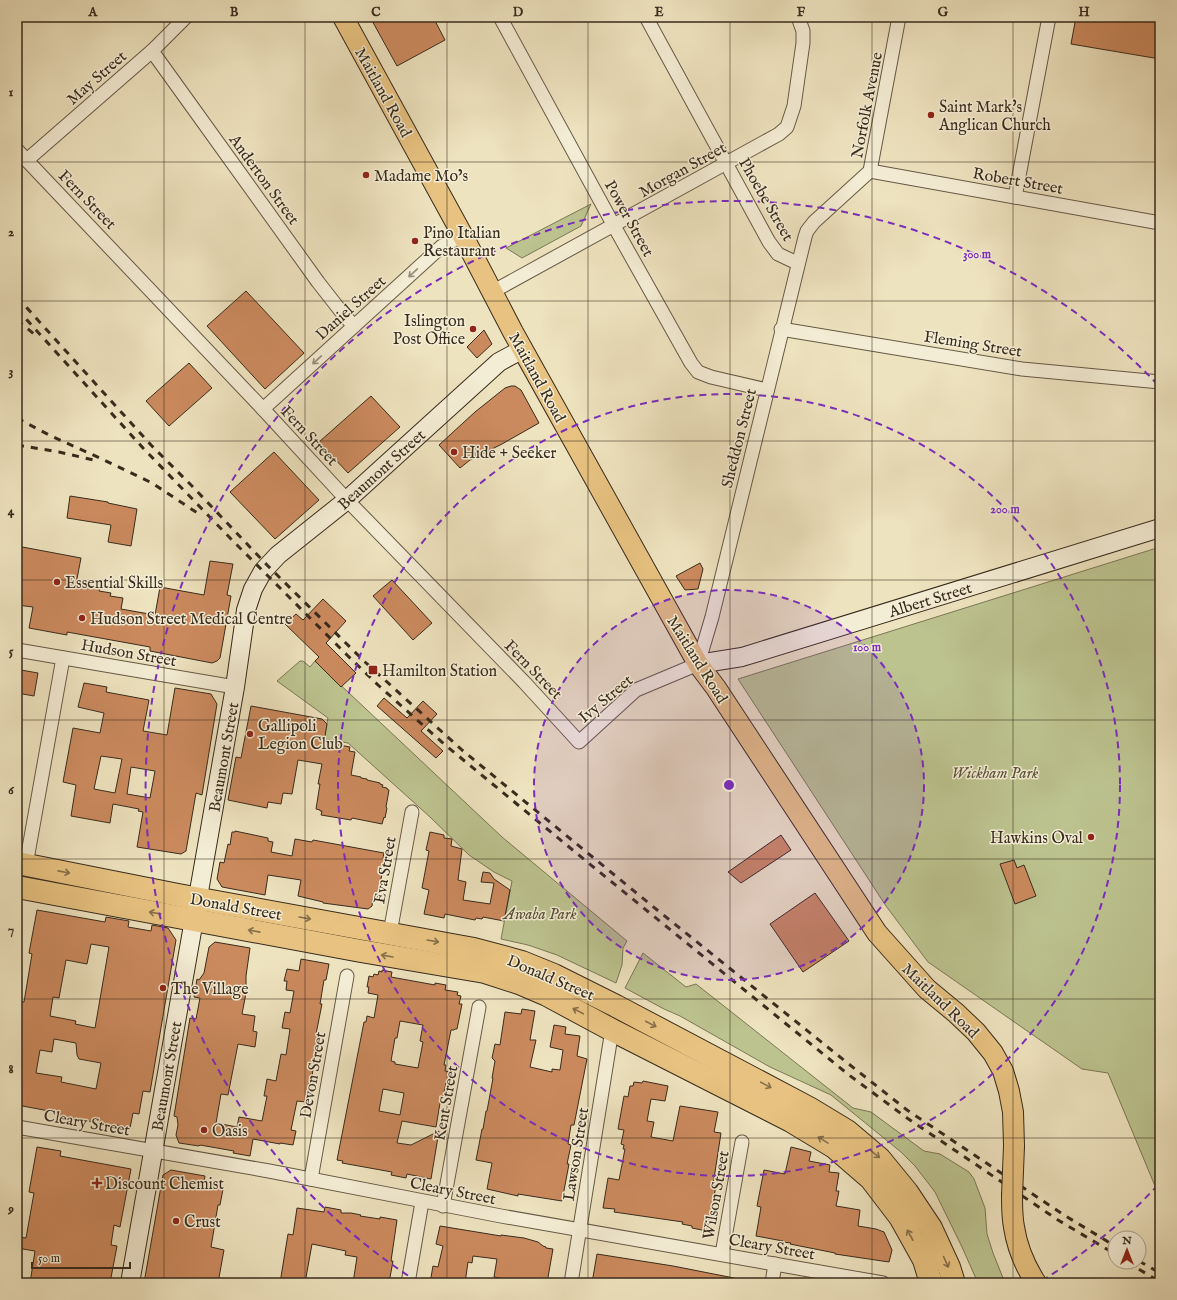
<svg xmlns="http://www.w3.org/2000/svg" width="1177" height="1300" viewBox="0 0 1177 1300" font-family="'IM FELL English',serif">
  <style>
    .green { fill: #bcc38f; stroke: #7a7756 }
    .building { fill: #cb8a5e; stroke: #382b1d; fill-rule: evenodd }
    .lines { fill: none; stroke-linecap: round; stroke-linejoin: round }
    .street-casing { stroke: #665946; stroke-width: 15 }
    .secondary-casing { stroke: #382b1d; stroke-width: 20 }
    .primary-casing { stroke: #382b1d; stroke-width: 22 }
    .highway-casing { stroke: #382b1d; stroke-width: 24 }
    .street { stroke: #f4edd5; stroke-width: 13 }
    .secondary { stroke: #f4edd5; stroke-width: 18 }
    .primary { stroke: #e7c280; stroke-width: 20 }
    .highway { stroke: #e7c280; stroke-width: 22 }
    .rail { stroke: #382b1d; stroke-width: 3; stroke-dasharray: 7 7; stroke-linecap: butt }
    .primary-bridge-casing { stroke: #382b1d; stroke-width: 22; stroke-linecap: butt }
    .primary-bridge { stroke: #e7c280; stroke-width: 20 }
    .oneway { stroke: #968c79 }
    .oneway2 { stroke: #876f4a }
    .grid { fill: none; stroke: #382b1d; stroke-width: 1; stroke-opacity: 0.55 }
    .ring { fill: none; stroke: #7b2cbf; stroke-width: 2; stroke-dasharray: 7 5 }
    .poi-dot { fill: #8f2418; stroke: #f4edd5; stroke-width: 1.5 }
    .labels { text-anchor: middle; stroke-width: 3; stroke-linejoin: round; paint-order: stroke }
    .street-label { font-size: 16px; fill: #382b1d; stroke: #f4edd5 }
    .poi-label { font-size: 16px; fill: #382b1d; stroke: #f4edd5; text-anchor: start }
    .park-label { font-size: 16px; font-style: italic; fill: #59513a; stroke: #f4edd5 }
    .centre { fill: #7b2cbf; stroke: #f4edd5; stroke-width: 2 }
    .ring-label { font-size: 12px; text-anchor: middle; font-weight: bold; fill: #7b2cbf; stroke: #f4edd5; stroke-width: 3; stroke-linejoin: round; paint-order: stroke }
    .neatline { fill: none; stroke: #382b1d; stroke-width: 1.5 }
    .grid-label { font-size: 13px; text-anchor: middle; font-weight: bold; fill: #382b1d }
  </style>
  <rect width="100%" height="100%" fill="#eee3bf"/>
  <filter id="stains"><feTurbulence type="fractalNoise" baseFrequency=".005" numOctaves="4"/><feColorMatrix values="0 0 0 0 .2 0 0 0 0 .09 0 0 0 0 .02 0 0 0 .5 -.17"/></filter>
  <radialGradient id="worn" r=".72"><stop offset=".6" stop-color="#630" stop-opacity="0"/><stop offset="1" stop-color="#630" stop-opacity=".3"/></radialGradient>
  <!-- green -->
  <g class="green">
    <path d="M591,204L581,226L522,258L506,248Z"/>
    <path d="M1160,547V1198L1108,1073L1082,1069L928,962L886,906L738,679Z"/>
    <path d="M300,661H303L310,667L315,661L502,837L627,941L623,948L622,965L616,983L557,955L528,945L501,939L512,881L494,872L469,855L430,817L348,743L324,739L328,718L277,681Z"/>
    <path d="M643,953L686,987L696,984L853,1108L871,1112L924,1151L940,1154L969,1172L974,1179L985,1208L987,1234L993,1253L1005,1283H978L962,1247L935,1192L915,1166L901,1152L831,1095L770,1067L680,1016L664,1009L625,988Z"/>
  </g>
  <!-- building -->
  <g class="building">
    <path d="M370,17H433L445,40L397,66Z"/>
    <path d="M1076,17H1160V59L1071,44Z"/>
    <path d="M246,291L304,353L265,389L207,326Z"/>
    <path d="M484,330L492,344L477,358L467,347Z"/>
    <path d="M189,363L212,388L169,426L146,401Z"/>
    <path d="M511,386H515L521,390L539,423L502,444L470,460L460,468L439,445L475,412L505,388Z"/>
    <path d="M371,396L400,427L348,473L319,442Z"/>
    <path d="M274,452L319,500L275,539L230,492Z"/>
    <path d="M70,496L108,502V503L137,509L131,546L108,542L111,525L67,518Z"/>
    <path d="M17,546L81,558L76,584L100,588L99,591L111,593L110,596L123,598L121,609L155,615L160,587L204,595L210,561L233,564L227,595L231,596L220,658L217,661L212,663L150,651V647L67,632V635L29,628L33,607L17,605Z"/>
    <path d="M700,563L703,569L698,589L685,590L676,576Z"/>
    <path d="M392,580L432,623L413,640L373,596Z"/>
    <path d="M323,599L346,621L326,643L356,673L341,687L315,661L319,657L285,624L296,614L303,620Z"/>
    <path d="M21,670L38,673L34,696L17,693V672L20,673Z"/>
    <path d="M84,683L107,687L106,692L149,700L143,731L167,735L175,688L211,694L217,704L202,795L196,793L186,851L181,854L137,847L143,812L138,811L139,809L113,804L110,823L71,816L76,785L63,782L73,728L100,733L104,713L78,707ZM101,756L122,759L115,793L94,789ZM131,767L155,771L150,798L127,794Z"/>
    <path d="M384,698L407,718L423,701L437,714L421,731L443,751L436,758L377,706Z"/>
    <path d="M251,706L322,719L327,724L324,742L350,747L349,751L355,752L351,775L361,777V778L367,779V780L380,783V784L383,785L382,787L387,788V789L389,790L386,807L387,808L385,818L384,817L382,824L352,818L351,820L321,815L322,811H320V810L316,809L320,784H318L322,764L298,760L292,794L283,793L281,804L268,802L267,808L228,800L236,757L241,758Z"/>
    <path d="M235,831L268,838V841L273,842L271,852L292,856L295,839L312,842L313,840L384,853L383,858H385L377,900L373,899L372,906L368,909L323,903V902L298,896L301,880L268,875L265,895L222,887L217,879L220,862L224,863L228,844L230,845L232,832H235Z"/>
    <path d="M430,832L444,835V838L452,839L451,846L462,849L458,880L466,882L463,900L490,904L494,883L481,882L483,872L490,873L494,879L510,890L504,921L483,917L482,919L476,918L475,920L445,914L444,918L424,914L429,890L422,888L429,851L426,850Z"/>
    <path d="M781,835L791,850L741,883L728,872Z"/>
    <path d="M1014,860L1017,868L1024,865L1036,896L1015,904L1000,864Z"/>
    <path d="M815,893L849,941L803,972L770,924Z"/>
    <path d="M37,910L105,922L106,917L129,921L128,927L151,931L152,925L168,928L176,940L150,1092L143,1091L139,1114L133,1113L130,1128L117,1125V1126L59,1116L60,1113L17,1105V1019L20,1001L24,1002L32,954L29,953ZM91,944L109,947L95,1028L75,1024L76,1021L50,1016L53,997L59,998L66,960L87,964ZM54,1039L76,1043L77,1055L79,1059L101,1063L96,1089L61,1082L62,1077L36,1073L40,1050L52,1052Z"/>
    <path d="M215,942L250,948L246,976V987L247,988L242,1014L255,1016L253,1031L257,1032L255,1047L238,1044L228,1095L221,1094L216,1123L237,1127L239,1117L262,1121L267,1096H264L267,1079L276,1081L281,1054L286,1055L290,1029L282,1028L285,1012L290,1013L294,991L286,990L287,981H284L287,969L299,971L301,959L329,964L326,980H324L320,1004H322L316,1034H318L311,1084L309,1083L306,1102L297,1101L291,1130L296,1131L293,1145L280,1143V1144L253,1139L250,1156L233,1153L234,1151L200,1145L199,1146L179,1143L176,1135L178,1125L177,1117L174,1116L190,1018L196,1019L200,998L194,997L197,979L199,980L204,973L209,947Z"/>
    <path d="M382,970L392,972L391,977L435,985V983L446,985L445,990L458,992L457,995L461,996L459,1004H462L457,1029H455L454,1030H451L444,1065H446L445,1071L450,1072L448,1084L446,1083L443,1097H441L436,1127L402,1121L397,1143L411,1145L439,1131L431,1179L407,1174L406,1178L391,1175L392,1172L342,1163L343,1161L337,1160L364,1022H366L367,1016L374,1018L378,995L368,993L369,987H367L369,976L373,977L374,974L378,975L379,971L382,972ZM400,1021L423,1025L420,1041L423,1042L418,1068L395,1064V1062L391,1061L395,1038H397ZM383,1089L404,1093L400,1115L379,1111Z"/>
    <path d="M522,1009L535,1011L530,1040H536L530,1067L552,1072V1069L560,1070L563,1050L550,1047L554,1025L566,1027L565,1034L580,1036L577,1056L587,1059L574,1125H571L568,1144L571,1145L567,1164H569L562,1201L518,1194V1196L487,1189L492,1163L476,1160L482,1129H483L486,1111H487L493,1078H492L495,1061L492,1058L495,1044L500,1045L505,1012L521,1014Z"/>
    <path d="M643,1081L668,1086L665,1101L651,1099L647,1121L654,1122L651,1137L673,1141L680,1106L718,1112L714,1132L721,1133L713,1185L716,1186L707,1231L692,1228V1226L682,1224L683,1222L614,1212L615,1209L603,1208L608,1178L619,1180L625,1149H623L624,1145L621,1144L624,1130L618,1129L624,1096L628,1097L630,1086H633L634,1082L642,1083Z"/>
    <path d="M37,1147L61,1151L60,1156L131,1169L120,1227L114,1225L111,1245L117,1246L110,1283H30L35,1251L17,1248V1244L18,1237L26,1238L34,1193L29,1192Z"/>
    <path d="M791,1147L811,1152L809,1161L830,1165L829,1172L839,1173L836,1191H839L836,1206L860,1210L858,1226L876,1229L884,1232L892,1250L889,1262L835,1254V1253L790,1244L791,1243L783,1242V1241L756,1236L761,1207L757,1206L764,1170L785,1174Z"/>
    <path d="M171,1170L205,1176L204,1182L221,1185V1189H223L220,1205H218L211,1247L224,1250L218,1283H144L163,1175Z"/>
    <path d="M325,1207L341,1210V1213H351L361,1215L360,1216L380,1219V1217L397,1220L391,1261H393L389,1283H353L357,1257L345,1255L346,1251L312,1244L305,1283H280L288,1234L293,1235L297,1208L324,1212Z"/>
    <path d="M440,1226L501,1236V1235L524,1238L538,1242L543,1246L546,1247V1248L553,1249L547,1283H514L503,1279L494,1277L497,1259L473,1256L472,1263L468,1262L465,1283H430L433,1266L438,1267L443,1246L436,1244Z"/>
    <path d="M597,1254L673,1266L734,1278L733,1283H592Z"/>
  </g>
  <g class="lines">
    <defs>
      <g id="street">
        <path d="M500,17L614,226L691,363L698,372L711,377L767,390"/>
        <path d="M646,17L769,242L778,254L797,263"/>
        <path d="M152,51L318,282L343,314L354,326"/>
        <path d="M17,150L263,409L347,500L524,682L579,742L636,690L698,664L712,617L805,237L807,231L814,222L870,171L899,17"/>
        <path d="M27,160L152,51L186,17"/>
        <path d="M870,171L1160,223"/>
        <path d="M1015,197L1049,17"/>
        <path d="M492,292L779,134L787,127L794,106L803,43V31L798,17"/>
        <path d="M781,329L1022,369L1160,382"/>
        <path d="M263,409L442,246L463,236"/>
        <path d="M17,650L235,687"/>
        <path d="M26,865L63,658"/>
        <path d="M390,933L412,812"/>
        <path d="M17,1127L269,1171L501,1216L883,1283"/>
        <path d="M311,1179L347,976"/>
        <path d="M443,1206L479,1007"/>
        <path d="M722,1254L742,1142"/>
        <path d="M408,1283L422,1202"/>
        <path d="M571,1283L612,1030"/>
        <path d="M772,1283L775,1264"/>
      </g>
      <g id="secondary">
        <path d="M698,664L742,657L1160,528"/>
        <path d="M130,1283L235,687L246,610L253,589L263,571L278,555L347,500L499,362L523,349"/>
      </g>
      <g id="primary">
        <path d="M343,17L463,236L513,332L698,664L716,688L877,933L927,989L956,1013L976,1032L993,1053L1003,1071L1009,1091L1013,1112L1014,1146"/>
        <path d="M1012,1196C1012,1206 1012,1217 1014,1227C1017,1247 1025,1266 1036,1283"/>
      </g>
      <g id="highway">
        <path d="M17,863L178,895L474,949L522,962L554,975L616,1006L809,1108L847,1131L880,1159L907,1192L931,1228L949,1267L954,1283"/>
        <path d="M17,887L361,951L485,972L519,983L547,995L612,1030L791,1121L834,1147L871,1179L900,1217L924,1260L931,1283"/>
      </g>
    </defs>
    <!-- street casing -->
    <use href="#street" class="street-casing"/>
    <!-- secondary casing -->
    <use href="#secondary" class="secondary-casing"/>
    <!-- primary casing -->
    <use href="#primary" class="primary-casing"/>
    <!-- highway casing -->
    <use href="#highway" class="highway-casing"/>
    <!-- street -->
    <use href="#street" class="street"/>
    <!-- secondary -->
    <use href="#secondary" class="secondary"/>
    <!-- primary -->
    <use href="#primary" class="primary"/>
    <!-- highway -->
    <use href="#highway" class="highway"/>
    <!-- rail -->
    <g class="rail">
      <path d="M17,297L151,445L192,486L267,565L365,662L462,750L656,909L845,1061L907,1110L1064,1215L1115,1246"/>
      <path d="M17,309L143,448L231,539L347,655L378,685L444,744L597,870L785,1023L849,1075L907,1118L1058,1220L1115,1254"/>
      <path d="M17,320L34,334"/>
      <path d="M17,418L49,435L102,459L152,483L202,516"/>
      <path d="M17,445L59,452L98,461"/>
      <path d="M1139,1261L1160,1273"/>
      <path d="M1127,1262L1160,1282"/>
    </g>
    <defs>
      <path id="primary-bridge" d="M1012,1196L1014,1146"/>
    </defs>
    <!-- primary-bridge casing -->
    <use href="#primary-bridge" class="primary-bridge-casing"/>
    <!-- primary-bridge -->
    <use href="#primary-bridge" class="primary-bridge"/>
  </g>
  <!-- one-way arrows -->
  <defs><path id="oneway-shaft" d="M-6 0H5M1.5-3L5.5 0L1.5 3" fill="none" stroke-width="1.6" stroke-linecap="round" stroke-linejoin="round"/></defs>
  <g class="oneway">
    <use href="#oneway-shaft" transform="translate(413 273) rotate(137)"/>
    <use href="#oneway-shaft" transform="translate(317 360) rotate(137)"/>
  </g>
  <g class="oneway2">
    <use href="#oneway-shaft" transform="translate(64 872) rotate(11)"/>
    <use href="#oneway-shaft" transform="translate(155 913) rotate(-170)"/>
    <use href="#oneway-shaft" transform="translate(305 918) rotate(10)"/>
    <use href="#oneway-shaft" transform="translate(254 931) rotate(-169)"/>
    <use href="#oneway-shaft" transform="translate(433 941) rotate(10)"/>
    <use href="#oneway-shaft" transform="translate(387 956) rotate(-170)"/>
    <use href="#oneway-shaft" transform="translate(578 1011) rotate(-152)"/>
    <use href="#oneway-shaft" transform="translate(651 1024) rotate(28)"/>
    <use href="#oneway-shaft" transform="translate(766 1085) rotate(28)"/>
    <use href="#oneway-shaft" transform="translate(823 1140) rotate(-148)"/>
    <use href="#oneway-shaft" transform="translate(875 1154) rotate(39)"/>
    <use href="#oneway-shaft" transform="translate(910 1235) rotate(-119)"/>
    <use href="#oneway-shaft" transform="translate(946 1262) rotate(66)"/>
  </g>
  <!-- grid -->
  <path class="grid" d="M164,17V1283M305,17V1283M447,17V1283M588,17V1283M730,17V1283M872,17V1283M1013,17V1283M17,162H1160M17,301H1160M17,441H1160M17,580H1160M17,720H1160M17,859H1160M17,999H1160M17,1138H1160"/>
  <!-- distance rings -->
  <circle cx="729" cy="785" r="195" fill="#7b2cbf" fill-opacity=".12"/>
  <g class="ring">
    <circle cx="729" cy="785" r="195"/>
    <circle cx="729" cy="785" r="391"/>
    <path d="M1158 1185A586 586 0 0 1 1040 1282M418 1282A586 586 0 1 1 1158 385"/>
  </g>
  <!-- markers -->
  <g class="poi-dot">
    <circle cx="931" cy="115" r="4"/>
    <circle cx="366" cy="175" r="4"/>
    <circle cx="415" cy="241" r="4"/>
    <circle cx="473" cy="329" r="4"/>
    <circle cx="454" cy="452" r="4"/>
    <circle cx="57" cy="582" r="4"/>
    <circle cx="82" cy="618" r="4"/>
    <rect x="368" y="665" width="10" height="10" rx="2"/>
    <circle cx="250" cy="734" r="4"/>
    <circle cx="1091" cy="837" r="4"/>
    <circle cx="163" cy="988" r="4"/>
    <circle cx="204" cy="1130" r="4"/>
    <path d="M95 1177h4v4h4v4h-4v4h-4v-4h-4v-4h4z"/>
    <circle cx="176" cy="1221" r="4"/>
  </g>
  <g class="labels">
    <!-- street labels -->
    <g class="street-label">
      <text transform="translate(96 77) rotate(-41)" y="6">May Street</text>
      <text transform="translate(384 92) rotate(61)" y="6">Maitland Road</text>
      <text transform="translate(866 105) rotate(-79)" y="6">Norfolk Avenue</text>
      <text transform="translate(682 169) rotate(-29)" y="6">Morgan Street</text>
      <text transform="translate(265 179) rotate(54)" y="6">Anderton Street</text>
      <text transform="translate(1018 180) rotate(10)" y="6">Robert Street</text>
      <text transform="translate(88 199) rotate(46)" y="6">Fern Street</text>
      <text transform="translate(767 199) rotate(60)" y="6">Phoebe Street</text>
      <text transform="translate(630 218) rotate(61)" y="6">Power Street</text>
      <text transform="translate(350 307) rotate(-42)" y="6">Daniel Street</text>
      <text transform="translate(973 343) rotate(9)" y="6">Fleming Street</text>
      <text transform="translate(538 377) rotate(61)" y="6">Maitland Road</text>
      <text transform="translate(310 435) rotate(47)" y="6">Fern Street</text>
      <text transform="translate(738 438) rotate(-76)" y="6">Sheddon Street</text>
      <text transform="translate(381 469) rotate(-42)" y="6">Beaumont Street</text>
      <text transform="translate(930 599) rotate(-17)" y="6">Albert Street</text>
      <text transform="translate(129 652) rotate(10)" y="6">Hudson Street</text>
      <text transform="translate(698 659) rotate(58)" y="6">Maitland Road</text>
      <text transform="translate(534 669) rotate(46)" y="6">Fern Street</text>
      <text transform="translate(605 698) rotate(-40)" y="6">Ivy Street</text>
      <text transform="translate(223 757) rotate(-80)" y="6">Beaumont Street</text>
      <text transform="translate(384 870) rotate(-80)" y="6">Eva Street</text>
      <text transform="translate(236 906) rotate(10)" y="6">Donald Street</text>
      <text transform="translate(551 977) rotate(23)" y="6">Donald Street</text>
      <text transform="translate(941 1000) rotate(44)" y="6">Maitland Road</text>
      <text transform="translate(312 1075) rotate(-80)" y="6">Devon Street</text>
      <text transform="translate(166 1076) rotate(-80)" y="6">Beaumont Street</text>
      <text transform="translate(445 1103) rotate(-80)" y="6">Kent Street</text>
      <text transform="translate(87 1122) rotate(10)" y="6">Cleary Street</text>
      <text transform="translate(575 1154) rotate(-81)" y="6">Lawson Street</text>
      <text transform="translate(453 1190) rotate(11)" y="6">Cleary Street</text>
      <text transform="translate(715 1195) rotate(-80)" y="6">Wilson Street</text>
      <text transform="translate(772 1246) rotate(10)" y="6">Cleary Street</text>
    </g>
    <!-- poi labels -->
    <g class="poi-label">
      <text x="939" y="112">Saint Mark's<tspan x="939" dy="18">Anglican Church</tspan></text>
      <text x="374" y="181">Madame Mo’s</text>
      <text x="423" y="238">Pino Italian<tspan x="423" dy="18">Restaurant</tspan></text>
      <text x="465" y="326" text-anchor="end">Islington<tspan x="465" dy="18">Post Office</tspan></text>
      <text x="462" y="458">Hide + Seeker</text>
      <text x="65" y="588">Essential Skills</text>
      <text x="90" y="624">Hudson Street Medical Centre</text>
      <text x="382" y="676">Hamilton Station</text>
      <text x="258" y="731">Gallipoli<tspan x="258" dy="18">Legion Club</tspan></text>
      <text x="1083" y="843" text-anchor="end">Hawkins Oval</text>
      <text x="171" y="994">The Village</text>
      <text x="212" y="1136">Oasis</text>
      <text x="105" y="1189">Discount Chemist</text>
      <text x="184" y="1227">Crust</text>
    </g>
    <!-- park labels -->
    <g class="park-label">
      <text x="995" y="778">Wickham Park</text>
      <text x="540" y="919">Awaba Park</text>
    </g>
  </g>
  <circle cx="729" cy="785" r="6" class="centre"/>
  <g class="ring-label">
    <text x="977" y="258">300 m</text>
    <text x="1005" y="513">200 m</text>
    <text x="867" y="651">100 m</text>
  </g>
  <!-- margin -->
  <rect width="1177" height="1300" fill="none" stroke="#eee3bf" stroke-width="44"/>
  <!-- north arrow -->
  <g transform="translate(1127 1250)"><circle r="19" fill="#f4edd5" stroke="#a99f8b"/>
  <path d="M0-3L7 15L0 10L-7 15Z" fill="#8f2418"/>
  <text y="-6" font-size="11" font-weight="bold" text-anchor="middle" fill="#382b1d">N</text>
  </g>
  <!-- scale -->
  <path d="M32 1262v6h98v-6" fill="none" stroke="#382b1d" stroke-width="2"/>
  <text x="38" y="1262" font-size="12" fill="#382b1d" stroke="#f4edd5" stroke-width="3" paint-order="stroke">50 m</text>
  <rect x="22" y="22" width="1133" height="1256" class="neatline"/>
  <g class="grid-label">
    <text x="93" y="16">A</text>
    <text x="234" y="16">B</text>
    <text x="376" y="16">C</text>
    <text x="518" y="16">D</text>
    <text x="659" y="16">E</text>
    <text x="801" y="16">F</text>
    <text x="943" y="16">G</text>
    <text x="1084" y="16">H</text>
    <text x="11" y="96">1</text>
    <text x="11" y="236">2</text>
    <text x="11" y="375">3</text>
    <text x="11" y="515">4</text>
    <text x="11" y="655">5</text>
    <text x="11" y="794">6</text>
    <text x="11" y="934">7</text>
    <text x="11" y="1073">8</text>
    <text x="11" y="1213">9</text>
  </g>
  <rect width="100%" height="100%" filter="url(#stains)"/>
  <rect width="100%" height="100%" fill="url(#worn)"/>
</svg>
